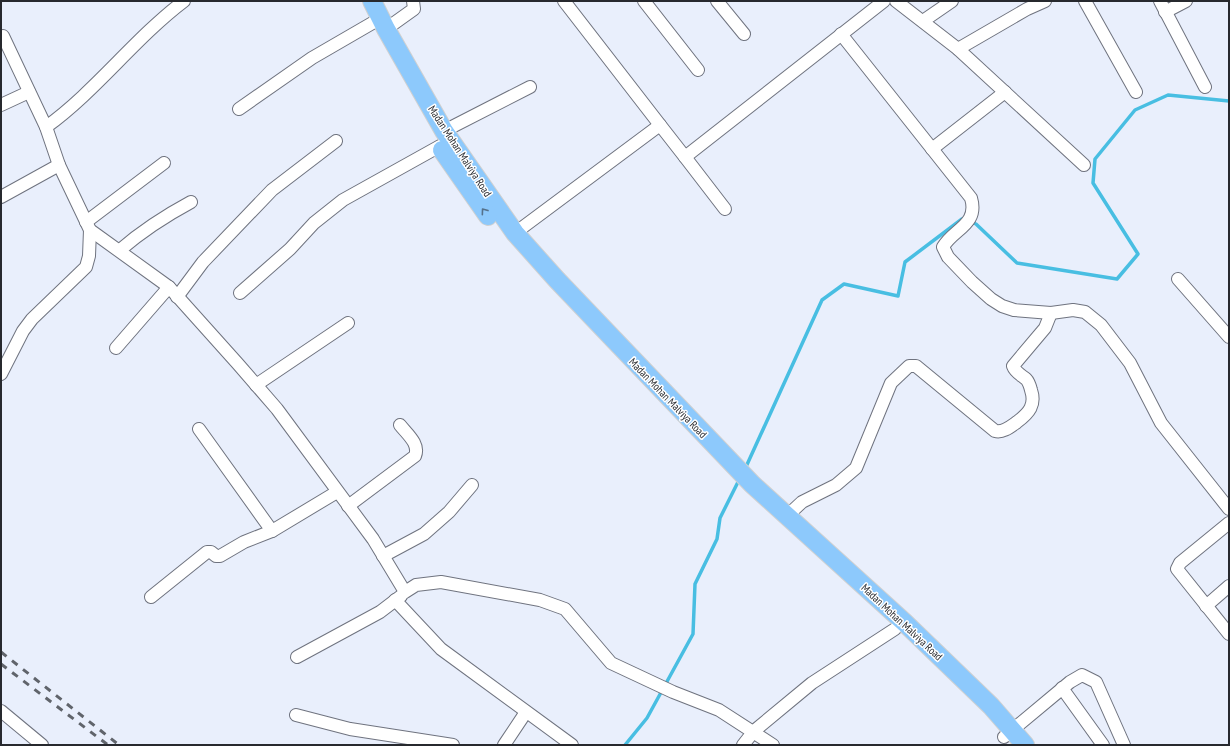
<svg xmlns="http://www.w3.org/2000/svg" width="1230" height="746" viewBox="0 0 1230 746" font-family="'PT Sans Narrow',sans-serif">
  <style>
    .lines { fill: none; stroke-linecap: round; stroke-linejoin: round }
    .stream { stroke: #48bee2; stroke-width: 3.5 }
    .minor-casing { stroke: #6f737f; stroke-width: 14 }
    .highway-casing { stroke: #cfd0d1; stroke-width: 20 }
    .minor { stroke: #fff; stroke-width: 12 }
    .highway { stroke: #8dc9fc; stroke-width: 18 }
    .rail { stroke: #60646b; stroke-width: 3; stroke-dasharray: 7 7; stroke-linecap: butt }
    .oneway { stroke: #55718b }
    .labels { text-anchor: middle; stroke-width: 3; stroke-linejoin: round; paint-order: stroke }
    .street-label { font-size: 11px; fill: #27292e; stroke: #fff }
  </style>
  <rect width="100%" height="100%" fill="#e9effc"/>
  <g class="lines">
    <!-- stream -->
    <g class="stream">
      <path d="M971,222L976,224L1017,263L1117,279L1138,254L1093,183L1095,159L1135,110L1168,95L1229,101"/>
      <path d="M745,469L822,300L844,284L898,296L905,262L962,219L965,220"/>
      <path d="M625,745L647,718L693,634L695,584L717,539L720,518L739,480"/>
    </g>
    <defs>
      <g id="minor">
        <path d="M564,1L660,125"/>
        <path d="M644,1L698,70"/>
        <path d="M717,1L744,34"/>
        <path d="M896,1L958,49L1084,165"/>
        <path d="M1085,1L1136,92"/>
        <path d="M1160,1L1205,87"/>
        <path d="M1165,12L1186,1"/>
        <path d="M923,21L952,1"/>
        <path d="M386,29L414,9L413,1"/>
        <path d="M841,34L971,198C979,225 953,229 943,247L948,257L972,282L991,299L1002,306L1014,310L1051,313L1073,310L1085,312L1101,325L1130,363L1161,423L1229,509"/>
        <path d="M3,36L46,127L59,165L90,230L169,287L238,364L277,409L373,539L405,592L416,585L441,582L540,600L565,609L611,663L673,692L719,710L773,745"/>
        <path d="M958,49L1027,9L1045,1"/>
        <path d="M1,105L29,92"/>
        <path d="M239,109L312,58L381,18"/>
        <path d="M46,127C96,91 134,39 184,1"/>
        <path d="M444,131L530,87"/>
        <path d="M932,149L1005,92"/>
        <path d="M685,157L725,209"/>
        <path d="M1,197L59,165"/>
        <path d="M86,222L164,163"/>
        <path d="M515,233L660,125L685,157L884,1"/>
        <path d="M120,250C142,231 165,216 191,202"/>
        <path d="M1178,279L1229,337"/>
        <path d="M240,293L290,249L314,223L343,200L440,146"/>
        <path d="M177,297L203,262L272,190L336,141"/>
        <path d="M116,348L169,287"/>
        <path d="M1,374L23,331L32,319L86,267L89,256L90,230"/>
        <path d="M256,385L348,323"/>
        <path d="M199,429L272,531"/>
        <path d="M348,506L415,456C420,444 407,434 400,425"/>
        <path d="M787,516L802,502L836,485L856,468L891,383L909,366H916L995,431C1003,433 1010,427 1017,422C1029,413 1036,405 1031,390C1030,386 1029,382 1026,379C1021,375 1015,372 1013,366L1045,328L1051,313"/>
        <path d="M1229,523L1180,563L1177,569L1229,634"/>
        <path d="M383,556L424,534L449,512L472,485"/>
        <path d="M151,597L207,552H211L216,556H220L244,542L272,531L337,492"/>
        <path d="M395,600L441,649L572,745"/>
        <path d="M1206,606L1229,586"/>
        <path d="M297,657L380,612L401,596"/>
        <path d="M1062,688L1103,745"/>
        <path d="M1,711L42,745"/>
        <path d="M296,715L350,729L453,745"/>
        <path d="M1004,737L1070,682L1082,675L1096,682L1124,745"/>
        <path d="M504,745L526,712"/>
        <path d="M743,745L754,731L812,683L895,629"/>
      </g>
      <g id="highway">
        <path d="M372,1L386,29L444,131L515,233L557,280L752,484L905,623L991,706L1025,745"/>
        <path d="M442,150L488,216"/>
      </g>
    </defs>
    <!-- minor casing -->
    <use href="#minor" class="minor-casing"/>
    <!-- highway casing -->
    <use href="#highway" class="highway-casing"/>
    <!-- minor -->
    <use href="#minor" class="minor"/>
    <!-- highway -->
    <use href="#highway" class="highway"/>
    <!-- rail -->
    <g class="rail">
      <path d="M1,652L119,745"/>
      <path d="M1,664L108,745"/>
    </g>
  </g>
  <!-- one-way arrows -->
  <defs><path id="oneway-chevron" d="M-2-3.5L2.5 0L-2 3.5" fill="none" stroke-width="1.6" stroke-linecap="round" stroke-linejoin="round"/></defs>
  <use class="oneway" href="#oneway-chevron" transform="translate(484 211) rotate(-126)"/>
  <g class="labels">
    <!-- street labels -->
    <g class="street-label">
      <text transform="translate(460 151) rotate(57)" y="4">Madan Mohan Malviya Road</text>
      <text transform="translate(668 398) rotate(46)" y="4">Madan Mohan Malviya Road</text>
      <text transform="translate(902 622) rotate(43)" y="4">Madan Mohan Malviya Road</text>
    </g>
  </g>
  <!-- border -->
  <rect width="1230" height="746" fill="none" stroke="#27292e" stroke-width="4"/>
</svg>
